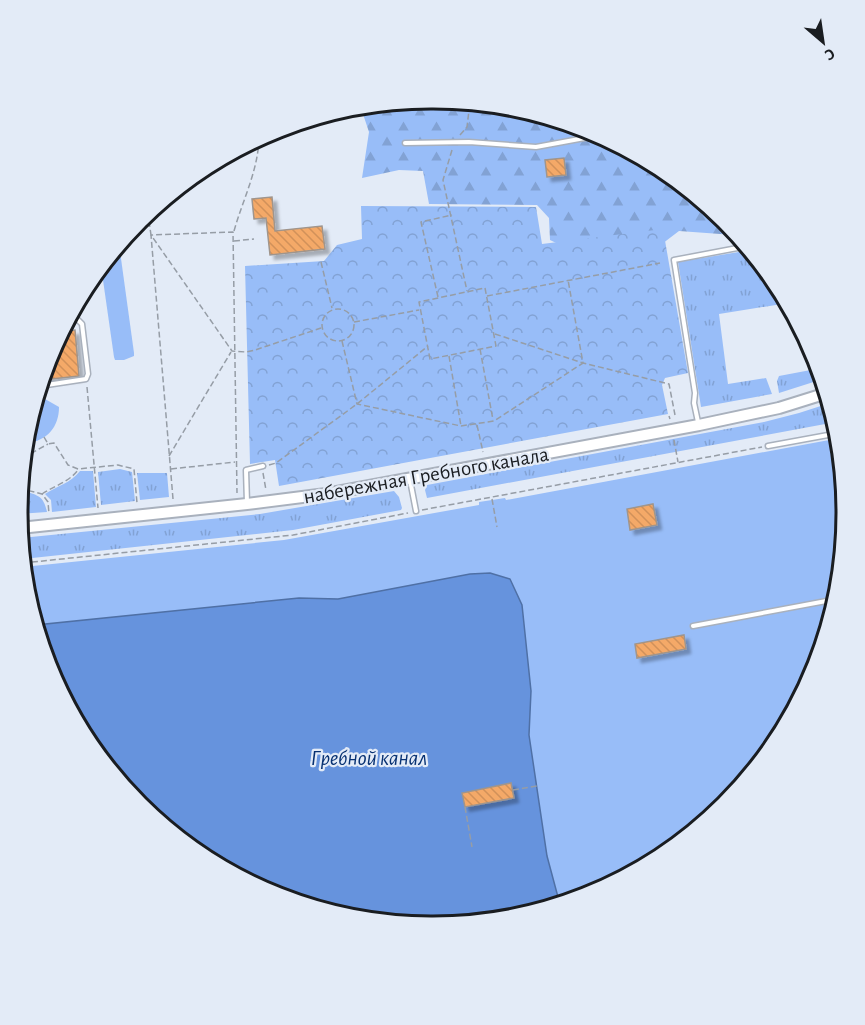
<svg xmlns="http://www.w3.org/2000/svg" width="865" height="1025" viewBox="0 0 865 1025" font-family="'Alegreya Sans',sans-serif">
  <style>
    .grass { fill: url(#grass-tufts) }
    .forest { fill: url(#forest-firs) }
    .park { fill: url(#park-crowns) }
    .pitch { fill: #98bdf8 }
    .water { fill: #6693dd; stroke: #4f70a5; stroke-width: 1.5 }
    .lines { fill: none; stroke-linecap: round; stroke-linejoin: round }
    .stream { stroke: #4f70a5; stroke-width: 3 }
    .building { fill: url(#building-back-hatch); stroke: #a0958c; stroke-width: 1.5; filter: url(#shadow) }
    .service-casing { stroke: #a9b1bd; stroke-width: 7 }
    .tertiary-casing { stroke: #a9b1bd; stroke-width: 14 }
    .path { stroke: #969da6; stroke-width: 1.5; stroke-dasharray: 6 3; stroke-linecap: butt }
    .service { stroke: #fff; stroke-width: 4 }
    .tertiary { stroke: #fff; stroke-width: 10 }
    .labels { text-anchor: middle; stroke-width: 4.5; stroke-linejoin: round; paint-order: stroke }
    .street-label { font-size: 21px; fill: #1a1d21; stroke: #e3ebf7 }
    .water-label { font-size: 22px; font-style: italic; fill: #073172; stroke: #e3ebf7 }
    .rim { fill: none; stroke: #1a1d21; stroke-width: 3 }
  </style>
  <defs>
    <pattern id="grass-tufts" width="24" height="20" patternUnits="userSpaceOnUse" patternTransform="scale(1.5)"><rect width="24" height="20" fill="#98bdf8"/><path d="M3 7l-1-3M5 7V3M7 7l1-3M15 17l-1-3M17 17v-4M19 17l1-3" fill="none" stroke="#82a2d4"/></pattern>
    <pattern id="forest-firs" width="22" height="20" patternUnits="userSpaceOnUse" patternTransform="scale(1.5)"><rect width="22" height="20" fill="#98bdf8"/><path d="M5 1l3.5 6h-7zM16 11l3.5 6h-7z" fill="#82a2d4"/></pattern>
    <pattern id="park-crowns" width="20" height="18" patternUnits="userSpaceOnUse" patternTransform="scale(1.5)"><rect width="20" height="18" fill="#98bdf8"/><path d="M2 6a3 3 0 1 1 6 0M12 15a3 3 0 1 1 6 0" fill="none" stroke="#82a2d4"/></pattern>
    <pattern id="building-back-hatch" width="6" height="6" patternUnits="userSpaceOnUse" patternTransform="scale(1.5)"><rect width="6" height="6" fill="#f4a968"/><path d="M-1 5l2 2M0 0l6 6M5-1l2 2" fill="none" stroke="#d1915a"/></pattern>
    <filter id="shadow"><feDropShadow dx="4.5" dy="4.5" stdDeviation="1.5" flood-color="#0004"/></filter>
  </defs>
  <rect width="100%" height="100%" fill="#e3ebf7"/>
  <!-- grass -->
  <g class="grass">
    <path d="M751,250L777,283L788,303L719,314L728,384L766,378L772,394L701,407L678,262Z"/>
    <path d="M813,350L823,379L779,393L777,381L779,376L816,369Z"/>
    <path d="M830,403L836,422L427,498L425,490L427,485L764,422L799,413Z"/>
    <path d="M120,469L132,472L135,501L101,505L98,472Z"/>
    <path d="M80,471H93L96,507L52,512L51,500L45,494C57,486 71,483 80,471Z"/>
    <path d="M137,473H167L169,497L140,500Z"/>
    <path d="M20,488C35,497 43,492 47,512L18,514Z"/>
    <path d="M394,491L399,497L402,508L401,510L293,530L23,559L21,538L260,514Z"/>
  </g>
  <!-- forest -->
  <path class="forest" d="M433,98C460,101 489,100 515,106C602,127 687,172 744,242L734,235L679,231L654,250L575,252L550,240L549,218L537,205L429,204L423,171L399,170L362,178L369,132L360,105Z"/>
  <!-- park -->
  <path class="park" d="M361,206L536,207L542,244L663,229L688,373L665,378L662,385L668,414L279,486L275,460L250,464L245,266L324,261L337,245L362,239Z"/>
  <!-- pitch -->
  <g class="pitch">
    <path d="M119,244L134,353V356L124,360H115L114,357L101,266Z"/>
    <path d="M43,393L45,399L59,407C59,427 47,441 27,443L25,441L26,431L37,394Z"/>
    <path d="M840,438L847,513L839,594L815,671L799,702L794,705L785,716L777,743L725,806L662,857L591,896L513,919L432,927L351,919L274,895L202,857L139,805L88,742L49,671L26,593L23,567L284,540L479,505V502L505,498L506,500Z"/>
  </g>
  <!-- water -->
  <path class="water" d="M490,573L510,579L522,605L531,691L529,735L547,856L558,897L557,906L513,919L432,927L351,919L274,895L202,857L139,805L88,742L49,671L36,625L299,598L338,599L470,574Z"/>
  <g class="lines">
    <!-- stream -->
    <path class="stream" d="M33,604L35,623"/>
  </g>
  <!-- building -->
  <g class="building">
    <path d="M564,158L566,175L547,177L545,160Z"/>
    <path d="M272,197L275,231L322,226L325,249L270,255L266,218L254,219L252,199Z"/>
    <path d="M75,330L79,376L42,380L50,354L62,332Z"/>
    <path d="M653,504L657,525L630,530L627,509Z"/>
    <path d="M684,635L686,649L637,658L635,644Z"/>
    <path d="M511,783L514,798L465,807L462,793Z"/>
  </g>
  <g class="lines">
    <defs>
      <g id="service">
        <path d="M405,143L469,142L536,147L601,135"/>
        <path d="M40,386L86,379L88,374L82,324L78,320H68"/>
        <path d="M698,422L694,403L695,393L674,260L748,246"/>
        <path d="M768,446L839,433"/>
        <path d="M410,480L416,511"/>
        <path d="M247,503L246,470L263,466"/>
        <path d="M693,626L837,599"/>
      </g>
      <path id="tertiary" d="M20,528L247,504L326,494L699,425L779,408L827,393"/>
    </defs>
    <!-- service casing -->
    <use href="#service" class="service-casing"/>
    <!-- tertiary casing -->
    <use href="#tertiary" class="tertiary-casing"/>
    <!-- path -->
    <g class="path">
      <path d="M460,135L467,127L470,102"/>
      <path d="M452,150L443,180L467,291"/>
      <path d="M146,214H148L151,235L232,351L246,352L255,350L321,328"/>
      <path d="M234,231C243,199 258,171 259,138"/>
      <path d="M234,241L254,239"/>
      <path d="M321,262L332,308"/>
      <path d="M485,288L496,346L430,359L419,302Z"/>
      <path d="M487,296L660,263"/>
      <path d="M438,297L421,222L452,215"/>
      <circle cx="338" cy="325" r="16"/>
      <path d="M354,322L419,310"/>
      <path d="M495,334L583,363L669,384L675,415"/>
      <path d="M342,341L357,404L461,426L494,421L583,363L568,280"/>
      <path d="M480,349L493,420"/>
      <path d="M449,356L461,426"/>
      <path d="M87,387L98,508"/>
      <path d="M669,416L670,419"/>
      <path d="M477,425L483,452"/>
      <path d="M44,437L48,444L54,443L68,465L78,469L118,465L134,469L137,503"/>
      <path d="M674,440L678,462"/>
      <path d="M169,456L231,352"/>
      <path d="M23,458L48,444"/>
      <path d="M269,465L276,463L357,404L428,346"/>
      <path d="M171,469L235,462"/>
      <path d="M263,473L266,490"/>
      <path d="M21,486L26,490L42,494L48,502L49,514"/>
      <path d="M42,494C54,486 69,482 78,470"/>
      <path d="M173,499L151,235L233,232L237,493"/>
      <path d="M492,499L497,527"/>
      <path d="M422,510L762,447"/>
      <path d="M23,563L293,535L408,513"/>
      <path d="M513,790L537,786"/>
      <path d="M465,807L472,847"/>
    </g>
    <!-- service -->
    <use href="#service" class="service"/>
    <!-- tertiary -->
    <use href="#tertiary" class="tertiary"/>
  </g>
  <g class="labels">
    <!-- street labels -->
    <g class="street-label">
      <text transform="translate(426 475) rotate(-10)" y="7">набережная Гребного канала</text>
    </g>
    <!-- water labels -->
    <g class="water-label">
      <text x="369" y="765">Гребной канал</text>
    </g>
  </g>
  <!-- crop -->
  <path d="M0 0H865V1025H0ZM431 109H433A403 403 0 0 1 836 512V513A403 403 0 0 1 433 916H431A403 403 0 0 1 28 513V512A403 403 0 0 1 431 109Z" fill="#e3ebf7" fill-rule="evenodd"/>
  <path class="rim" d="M431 109H433A403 403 0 0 1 836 512V513A403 403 0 0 1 433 916H431A403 403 0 0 1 28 513V512A403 403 0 0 1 431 109Z"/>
  <!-- north arrow -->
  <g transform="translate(823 42) rotate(151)" stroke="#e3ebf7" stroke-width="4.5" paint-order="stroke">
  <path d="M0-4.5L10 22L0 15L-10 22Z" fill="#1a1d21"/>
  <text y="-9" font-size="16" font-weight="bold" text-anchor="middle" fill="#1a1d21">С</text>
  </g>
</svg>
